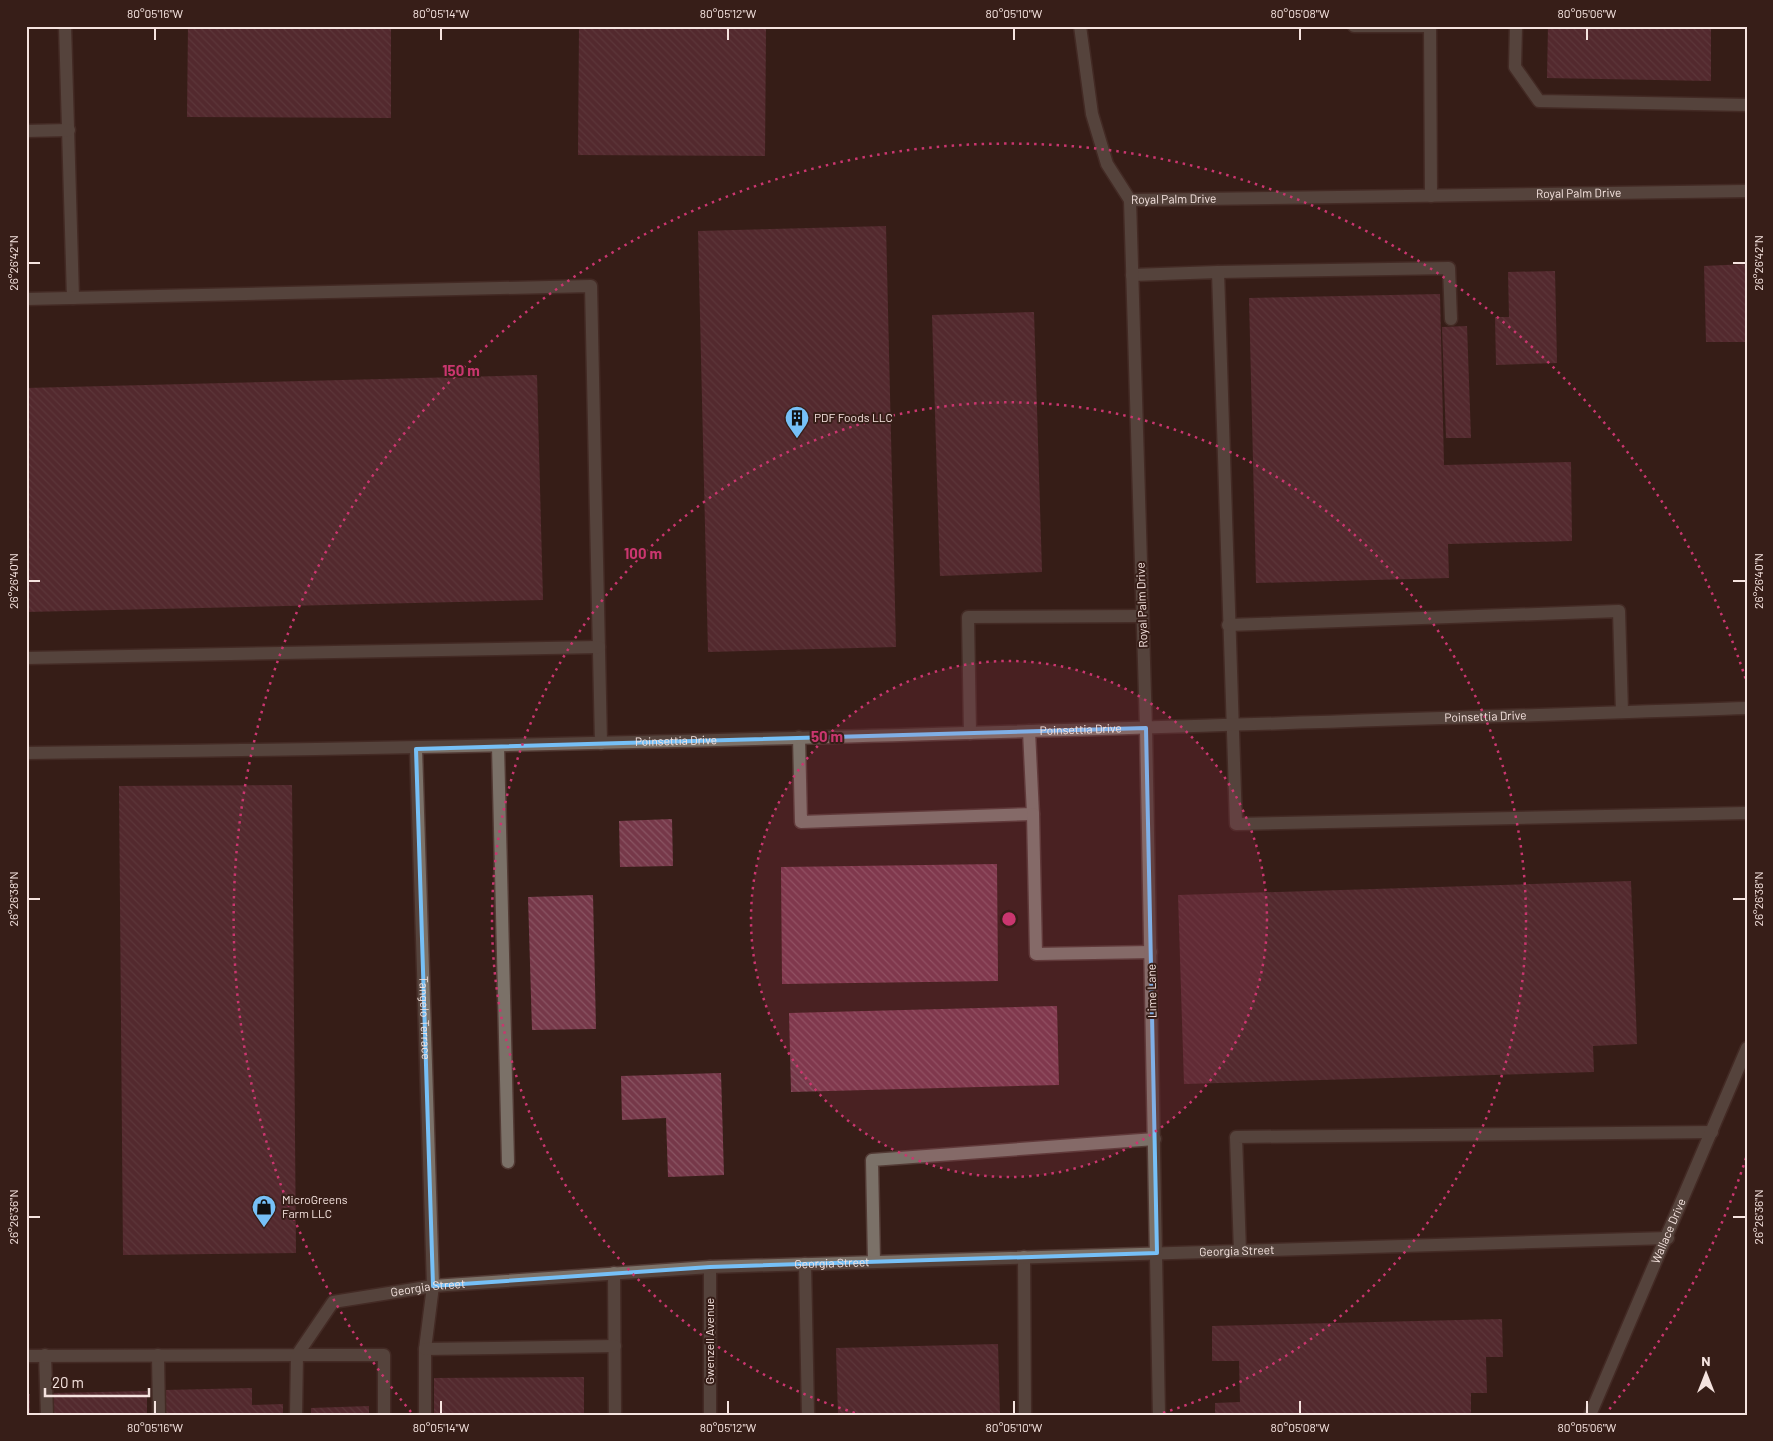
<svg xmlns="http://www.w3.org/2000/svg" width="1773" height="1441" viewBox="0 0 1773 1441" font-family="Barlow,sans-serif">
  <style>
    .building { fill: url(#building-back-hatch) }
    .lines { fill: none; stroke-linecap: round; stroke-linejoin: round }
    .minor-casing { stroke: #523a34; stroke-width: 15 }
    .minor { stroke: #7b7168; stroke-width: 12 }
    .marked { fill: none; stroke: #76c0f7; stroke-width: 4; stroke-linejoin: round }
    .ticks { fill: none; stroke: #f5e3df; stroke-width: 2 }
    .ring { fill: none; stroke: #ca366f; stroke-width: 2.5; stroke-dasharray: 2.5 5 }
    .labels { text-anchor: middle; stroke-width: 4; stroke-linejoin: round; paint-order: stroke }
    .street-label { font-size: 12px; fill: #f5e3df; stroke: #371e18 }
    .poi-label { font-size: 12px; fill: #f5e3df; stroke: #371e18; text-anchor: start }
    .centre { fill: #ca366f; stroke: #371e18; stroke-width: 2.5 }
    .ring-label { font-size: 15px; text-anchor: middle; font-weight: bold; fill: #ca366f; stroke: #371e18; stroke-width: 4; stroke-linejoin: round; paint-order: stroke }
    .neatline { fill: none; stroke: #f5e3df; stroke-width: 2 }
    .ticks-label { font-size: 12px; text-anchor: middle; fill: #f5e3df }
  </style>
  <defs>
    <pattern id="building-back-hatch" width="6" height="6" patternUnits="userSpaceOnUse" patternTransform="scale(1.25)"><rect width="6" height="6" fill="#763849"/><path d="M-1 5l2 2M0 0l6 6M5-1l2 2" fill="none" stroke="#8a5563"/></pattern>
  </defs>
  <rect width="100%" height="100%" fill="#371e18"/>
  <!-- building -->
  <g class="building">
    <path d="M188,26H391V118L187,117Z"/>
    <path d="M579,26H766L765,156L578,155Z"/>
    <path d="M1548,26H1711V81L1547,78Z"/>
    <path d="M886,226L896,647L708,652L698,231Z"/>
    <path d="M1747,264V342H1706L1704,266Z"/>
    <path d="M1555,271L1557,363L1496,365L1495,317H1509L1508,272Z"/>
    <path d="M1440,294L1444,465L1571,462L1572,541L1448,544L1449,578L1256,583L1249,298Z"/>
    <path d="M1034,312L1042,572L940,576L932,315Z"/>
    <path d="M1467,326L1471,438H1446L1442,327Z"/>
    <path d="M537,375L543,600L26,612V388Z"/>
    <path d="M292,785L296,1253L123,1255L119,786Z"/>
    <path d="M672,819L673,866L620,867L619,821Z"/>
    <path d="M997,864L998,981L782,984L781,867Z"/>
    <path d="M1631,881L1637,1044L1593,1046L1594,1072L1184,1084L1178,895Z"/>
    <path d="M593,895L596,1029L532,1030L528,897Z"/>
    <path d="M1057,1006L1059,1085L791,1092L789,1013Z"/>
    <path d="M721,1073L724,1175L668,1177L666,1118L622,1120L621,1076Z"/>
    <path d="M1502,1319L1503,1357H1486L1487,1393H1471V1415H1215V1403L1240,1402L1239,1361H1212V1326Z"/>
    <path d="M998,1344L1000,1415H838L836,1348Z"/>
    <path d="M584,1377V1415H434V1378Z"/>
    <path d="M252,1388V1405L283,1404V1415H165V1390Z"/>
    <path d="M147,1391V1415H54L53,1393Z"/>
    <rect x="26" y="1394" width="4" height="21"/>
    <path d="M369,1406V1415H311V1408Z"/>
  </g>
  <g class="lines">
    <defs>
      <g id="minor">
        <path d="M65,26L73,298"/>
        <path d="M1080,26L1092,114L1107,164L1130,200"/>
        <path d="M1354,26H1430L1431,196"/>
        <path d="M1516,26L1515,67L1539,101L1747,105"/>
        <path d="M26,131L69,130"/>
        <path d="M1218,272L1449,268L1451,319"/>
        <path d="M1132,275L1218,272L1236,824L1747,813"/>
        <path d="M26,299L591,286L601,743"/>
        <path d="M1228,625L1619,611L1622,712"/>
        <path d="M26,658L599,647"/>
        <path d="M970,733L968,617L1142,616"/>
        <path d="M799,737L801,822L1033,814L1029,731"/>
        <path d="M498,746L508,1162"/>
        <path id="s1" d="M416,749L433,1286L425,1349V1415"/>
        <path id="s2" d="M26,753C600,747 1173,727 1747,708"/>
        <path d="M1033,814L1036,954L1151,952"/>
        <path d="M1240,1251L1236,1137L1712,1132"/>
        <path d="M1024,1257L1025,1415"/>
        <path d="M874,1262L872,1160L1155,1139"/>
        <path d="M805,1264L808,1415"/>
        <path d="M710,1267V1415"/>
        <path d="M614,1273L615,1415"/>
        <path d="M425,1349L615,1346"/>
        <path d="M45,1355L47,1415"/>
        <path d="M158,1355L159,1415"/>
        <path id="s3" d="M26,1356L297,1355L333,1302L433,1286L710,1267L1668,1238"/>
        <path d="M296,1415L297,1355H384V1415"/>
        <path id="s4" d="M1159,1415L1146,728L1130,200L1747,191"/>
        <path id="s5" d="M1590,1415L1747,1048"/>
      </g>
    </defs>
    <!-- minor casing -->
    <use href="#minor" class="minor-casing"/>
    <!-- minor -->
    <use href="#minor" class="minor"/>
  </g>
  <!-- marked area -->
  <path d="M0 0H1773V1441H0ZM1146,728L1157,1253L710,1267L433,1286L416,749Z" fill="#371e18" fill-opacity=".55" fill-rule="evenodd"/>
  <path class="marked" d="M1146,728L1157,1253L710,1267L433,1286L416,749Z"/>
  <!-- ticks -->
  <path class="ticks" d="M155,28V40M441,28V40M728,28V40M1014,28V40M1300,28V40M1587,28V40M28,263H40M1733,263H1746M28,581H40M1733,581H1746M28,899H40M1733,899H1746M28,1217H40M1733,1217H1746M155,1401V1414M441,1401V1414M728,1401V1414M1014,1401V1414M1300,1401V1414M1587,1401V1414"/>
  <!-- distance rings -->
  <circle cx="1009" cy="919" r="258" fill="#ca366f" fill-opacity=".12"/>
  <g class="ring">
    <circle cx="1009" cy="919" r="258"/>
    <path d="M862 1415A517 517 0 1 1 1156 1415"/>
    <path d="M1746 1158A775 775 0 0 1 1607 1412M411 1412A775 775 0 1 1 1746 680"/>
  </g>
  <!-- icons -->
  <defs>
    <symbol id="building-pin" viewBox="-11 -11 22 30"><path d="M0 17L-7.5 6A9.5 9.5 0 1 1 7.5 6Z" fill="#76c0f7" stroke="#371e18"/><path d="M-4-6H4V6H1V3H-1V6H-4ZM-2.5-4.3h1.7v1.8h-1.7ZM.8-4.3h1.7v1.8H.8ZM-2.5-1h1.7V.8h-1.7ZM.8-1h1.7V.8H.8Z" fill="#111"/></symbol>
    <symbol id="shop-pin" viewBox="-11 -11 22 30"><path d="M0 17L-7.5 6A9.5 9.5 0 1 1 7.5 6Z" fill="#76c0f7" stroke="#371e18"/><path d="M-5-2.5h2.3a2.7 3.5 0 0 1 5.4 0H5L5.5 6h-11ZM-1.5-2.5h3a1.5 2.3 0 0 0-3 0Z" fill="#111"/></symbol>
  </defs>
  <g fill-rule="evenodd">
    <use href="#building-pin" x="783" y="404" width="28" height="38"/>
    <use href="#shop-pin" x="250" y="1193" width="28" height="38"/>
  </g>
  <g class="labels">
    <!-- street labels -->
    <g class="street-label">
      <text dy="4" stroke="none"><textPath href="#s4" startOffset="1664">Royal Palm Drive</textPath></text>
      <text dy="4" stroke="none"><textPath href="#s4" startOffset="1259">Royal Palm Drive</textPath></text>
      <text transform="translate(1142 605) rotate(-92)" y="4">Royal Palm Drive</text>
      <text dy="4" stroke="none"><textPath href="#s2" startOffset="1460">Poinsettia Drive</textPath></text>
      <text dy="4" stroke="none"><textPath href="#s2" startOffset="1055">Poinsettia Drive</textPath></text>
      <text dy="4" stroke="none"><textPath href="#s2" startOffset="650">Poinsettia Drive</textPath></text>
      <text transform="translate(1152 991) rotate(-91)" y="4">Lime Lane</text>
      <text dy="4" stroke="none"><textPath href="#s1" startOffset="269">Tangelo Terrace</textPath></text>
      <text dy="4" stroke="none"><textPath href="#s5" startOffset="200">Wallace Drive</textPath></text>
      <text dy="4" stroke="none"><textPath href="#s3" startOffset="1241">Georgia Street</textPath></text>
      <text dy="4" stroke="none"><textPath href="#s3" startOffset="836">Georgia Street</textPath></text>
      <text dy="4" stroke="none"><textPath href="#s3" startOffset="431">Georgia Street</textPath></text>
      <text transform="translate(710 1341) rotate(-90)" y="4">Gwenzell Avenue</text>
    </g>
    <!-- poi labels -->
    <g class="poi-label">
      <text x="814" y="422">PDF Foods LLC</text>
      <text x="282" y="1204">MicroGreens<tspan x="282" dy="14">Farm LLC</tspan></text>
    </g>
  </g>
  <circle cx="1009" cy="919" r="8" class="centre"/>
  <g class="ring-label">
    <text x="461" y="376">150 m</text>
    <text x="643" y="559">100 m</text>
    <text x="827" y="742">50 m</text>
  </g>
  <!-- border -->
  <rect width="1773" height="1441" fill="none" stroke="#371e18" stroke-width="55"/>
  <!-- north arrow -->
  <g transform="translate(1706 1374)" stroke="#371e18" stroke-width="4" paint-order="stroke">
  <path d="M0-4L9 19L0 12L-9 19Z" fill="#f5e3df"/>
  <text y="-8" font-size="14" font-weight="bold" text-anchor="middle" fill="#f5e3df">N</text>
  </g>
  <!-- scale -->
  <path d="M45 1388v8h104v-8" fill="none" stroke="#f5e3df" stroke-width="2.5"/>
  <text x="52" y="1388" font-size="15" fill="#f5e3df" stroke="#371e18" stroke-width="4" paint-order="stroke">20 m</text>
  <rect x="28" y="28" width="1718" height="1386" class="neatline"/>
  <g class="ticks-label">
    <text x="155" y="18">80°05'16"W</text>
    <text x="441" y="18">80°05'14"W</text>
    <text x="728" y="18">80°05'12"W</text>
    <text x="1014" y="18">80°05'10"W</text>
    <text x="1300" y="18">80°05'08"W</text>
    <text x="1587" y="18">80°05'06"W</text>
    <text transform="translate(14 263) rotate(-90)" y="4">26°26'42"N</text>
    <text transform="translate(1759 263) rotate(-90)" y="4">26°26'42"N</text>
    <text transform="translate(14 581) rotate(-90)" y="4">26°26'40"N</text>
    <text transform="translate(1759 581) rotate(-90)" y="4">26°26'40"N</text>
    <text transform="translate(14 899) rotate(-90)" y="4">26°26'38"N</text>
    <text transform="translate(1759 899) rotate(-90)" y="4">26°26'38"N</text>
    <text transform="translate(14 1217) rotate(-90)" y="4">26°26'36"N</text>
    <text transform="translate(1759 1217) rotate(-90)" y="4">26°26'36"N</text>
    <text x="155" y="1432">80°05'16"W</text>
    <text x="441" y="1432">80°05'14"W</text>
    <text x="728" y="1432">80°05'12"W</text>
    <text x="1014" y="1432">80°05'10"W</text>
    <text x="1300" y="1432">80°05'08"W</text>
    <text x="1587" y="1432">80°05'06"W</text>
  </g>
</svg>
